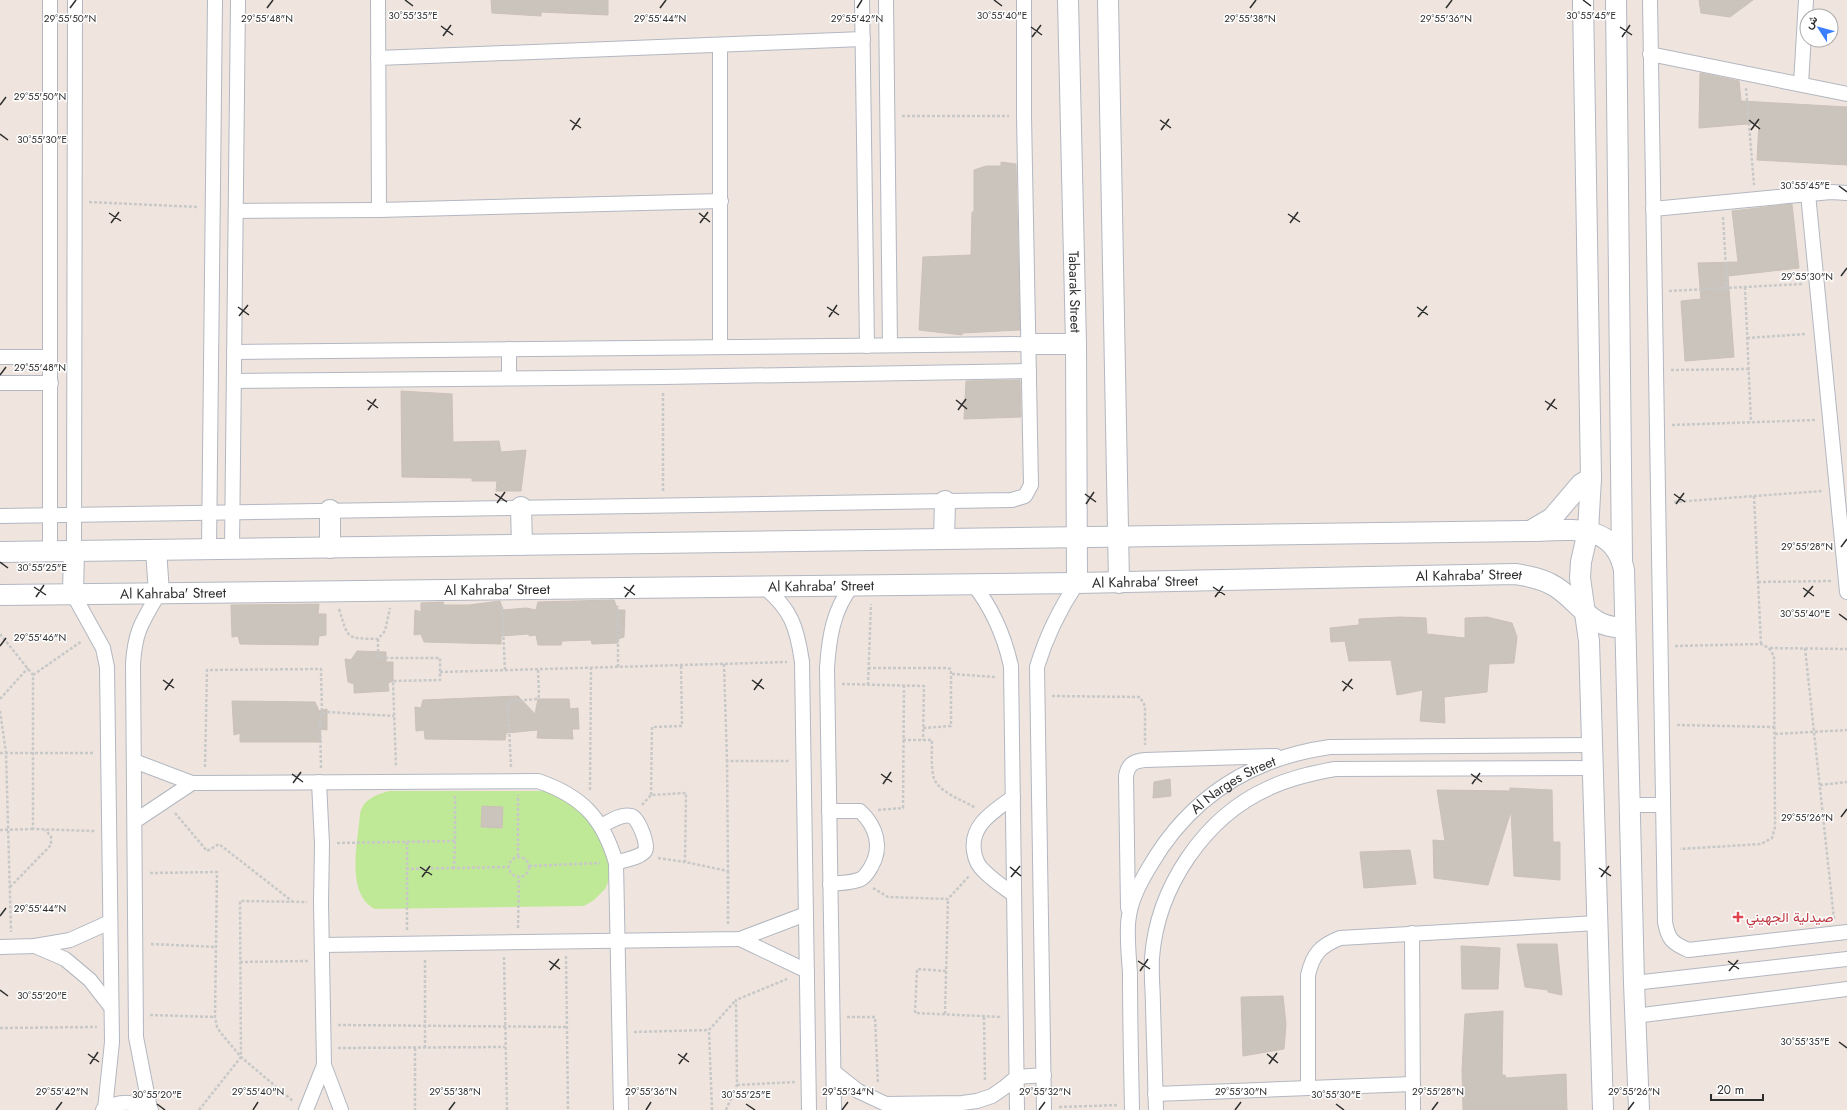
<svg xmlns="http://www.w3.org/2000/svg" width="1847" height="1110" viewBox="0 0 1847 1110" font-family="Jost,Vazirmatn,sans-serif">
  <style>
    .green { fill: #c0e997 }
    .building { fill: #cbc4bc; stroke: #cbc1b7 }
    .lines { fill: none; stroke-linecap: round; stroke-linejoin: round }
    .street-casing { stroke: #b2b7c1; stroke-width: 16 }
    .secondary-casing { stroke: #b2b7c1; stroke-width: 22 }
    .path { stroke: #c8c8c8; stroke-width: 2.5; stroke-dasharray: 3 2; stroke-linecap: butt }
    .street { stroke: #fff; stroke-width: 14 }
    .secondary { stroke: #fff; stroke-width: 20 }
    .ticks { fill: none; stroke: #2d2d2d; stroke-width: 1.5 }
    .health-dot { fill: #e0444e; stroke: #fff; stroke-width: 1.5 }
    .labels { text-anchor: middle; stroke-width: 3; stroke-linejoin: round; paint-order: stroke }
    .street-label { font-size: 14px; fill: #2d2d2d; stroke: #fff }
    .health-label { font-size: 14px; fill: #be3a42; stroke: #fff; text-anchor: start }
    .ticks-label { font-size: 10px; text-anchor: middle; fill: #2d2d2d; stroke: #fff; stroke-width: 3; stroke-linejoin: round; paint-order: stroke }
  </style>
  <rect width="100%" height="100%" fill="#efe5de"/>
  <!-- green -->
  <path class="green" d="M389,791H548L569,799L593,826L602,844L611,870L610,878L605,889L594,900L584,906L375,909C345,894 358,841 360,814C363,799 376,795 389,791Z"/>
  <!-- building -->
  <g class="building">
    <path d="M491,0H608V15L541,12V16L492,13Z"/>
    <path d="M1699,0H1753L1730,17L1701,13Z"/>
    <path d="M1700,73L1739,81L1741,101L1847,107V165L1757,160L1759,123L1699,128Z"/>
    <path d="M1001,162L1016,164L1020,330L962,333V335L919,330L923,257L971,255L972,212H974V170L986,166H1001Z"/>
    <path d="M1792,204L1799,268L1728,276L1734,357L1685,361L1681,301L1701,299L1698,263L1738,262L1732,211Z"/>
    <path d="M1020,380L1021,417L964,419L966,381Z"/>
    <path d="M401,391L452,394L453,442L499,441L501,452L526,450L521,491H496L497,481H472V478L402,477Z"/>
    <path d="M614,600L618,610H625L624,637L618,639V643L592,644L591,640L562,641L561,645H538L536,635L529,636V634L501,636V644L424,642L421,634L414,635L415,610L421,612V603L443,602L444,605H469L500,601L503,610L526,608L536,610L538,602Z"/>
    <path d="M319,604L318,614H326V635L319,636L318,645L240,644L238,636L232,637L231,605Z"/>
    <path d="M1400,617L1426,618L1427,634L1465,638V618L1487,617L1512,623L1517,637L1514,663L1489,664L1487,692L1444,697L1445,723L1420,721L1423,690L1397,695L1391,660L1349,661L1345,641L1331,642L1330,628L1359,625V619Z"/>
    <path d="M357,651L386,652V662H393V681L388,683L389,691L354,693V684L348,682L345,659L351,660Z"/>
    <path d="M518,696L535,714L538,699H569L570,709L578,708L579,729H572L573,739L537,738L538,730L506,733L505,740L425,739L424,730L416,731L415,707L421,708L423,700Z"/>
    <path d="M232,701L315,702L319,711L327,709V730L320,729L321,742H240V733L234,735Z"/>
    <path d="M1170,779L1171,796L1153,798L1154,782Z"/>
    <path d="M1510,788L1552,790L1553,842H1560V880L1514,876L1511,811L1488,885L1434,878L1433,840L1445,841L1437,790L1510,791Z"/>
    <path d="M482,806L503,807L502,828L481,827Z"/>
    <path d="M1410,850L1416,884L1364,888L1360,852Z"/>
    <path d="M1517,944H1557L1562,995L1548,992V990L1525,987Z"/>
    <path d="M1461,946L1500,948L1498,989H1462Z"/>
    <path d="M1283,996L1286,1024L1284,1049L1243,1056L1241,997Z"/>
    <path d="M1503,1011L1502,1075H1505L1506,1078L1566,1074L1567,1110H1463L1462,1070L1465,1014Z"/>
  </g>
  <g class="lines">
    <defs>
      <g id="street">
        <path d="M50,0V551"/>
        <path d="M378,0L379,210"/>
        <path d="M862,0L867,346"/>
        <path d="M886,0L890,345"/>
        <path d="M1650,0L1665,922C1668,939 1672,943 1688,950L1847,932"/>
        <path d="M1650,54L1847,94"/>
        <path d="M378,58L863,39"/>
        <path d="M1801,84L1806,0"/>
        <path d="M1808,194L1847,592"/>
        <path d="M1653,209L1831,192L1847,193"/>
        <path d="M236,211L379,210L721,201"/>
        <path d="M720,347V45"/>
        <path d="M509,349V378"/>
        <path d="M234,352L1029,344"/>
        <path d="M0,357H50"/>
        <path d="M234,381L663,377L1029,371"/>
        <path d="M0,383H51"/>
        <path d="M0,516L1012,500L1025,496L1031,485L1024,116V0"/>
        <path d="M209,549L215,0"/>
        <path d="M232,549L238,0"/>
        <path d="M74,551L75,0"/>
        <path d="M973,584C993,609 1004,635 1011,666L1017,1110"/>
        <path d="M764,587C791,609 797,627 802,662L809,1110"/>
        <path d="M73,594L103,648L107,667L112,1042L105,1109"/>
        <path d="M134,761L192,783L538,781C582,796 603,818 616,863L621,1110"/>
        <path d="M319,782L322,844L321,903L324,1065L341,1110"/>
        <path d="M1013,797C995,811 970,824 974,851C975,859 979,867 985,872C994,881 1005,888 1014,895"/>
        <path d="M1629,805H1662"/>
        <path d="M829,811H860C876,826 883,847 871,867C868,872 864,879 858,880C850,883 839,883 830,884"/>
        <path d="M135,821L192,783"/>
        <path d="M601,826C609,822 622,813 631,816C638,817 649,845 645,851C640,858 623,860 616,863"/>
        <path d="M1128,908L1126,776C1128,765 1133,761 1145,760L1276,756"/>
        <path d="M1412,933L1413,1110"/>
        <path d="M740,939L807,971"/>
        <path d="M322,945L740,939L806,914"/>
        <path d="M35,946L65,959L90,980L111,1007"/>
        <path d="M0,947L35,946L70,940L110,922"/>
        <path d="M1634,983L1847,959"/>
        <path d="M1635,1016L1847,989"/>
        <path d="M834,1072L858,1091L886,1104L962,1103L977,1101L992,1096L1005,1087L1017,1077L1044,1075"/>
        <path d="M1308,1088V975C1313,954 1320,946 1340,938L1597,923"/>
        <path d="M1155,1094L1413,1084"/>
        <path d="M150,1109L136,1037L133,664C135,631 142,622 159,593"/>
        <path d="M103,1110C119,1100 136,1101 151,1110"/>
        <path d="M306,1110L324,1065"/>
        <path d="M834,1110L827,668C829,638 833,610 852,586"/>
        <path d="M1044,1110L1037,667C1046,637 1059,610 1077,583"/>
        <path id="s1" d="M1132,1110C1131,1064 1130,1019 1130,973C1129,958 1126,930 1129,916C1131,900 1142,879 1150,866C1190,797 1252,758 1330,747L1591,745"/>
        <path d="M1156,1110C1155,1076 1154,1041 1153,1007C1153,991 1151,974 1152,958C1157,888 1204,817 1269,788C1290,778 1312,773 1335,769L1592,768"/>
      </g>
      <g id="secondary">
        <path id="s2" d="M1068,0L1076,344L1077,583"/>
        <path d="M1108,0L1119,583"/>
        <path d="M1583,0L1591,478L1588,531L1581,562L1580,578L1589,641L1603,1110"/>
        <path d="M1616,0L1622,560"/>
        <path d="M1029,344H1076"/>
        <path d="M521,507L522,545"/>
        <path d="M330,510V548"/>
        <path d="M1530,531L1552,518L1581,484L1591,478"/>
        <path d="M944,539L945,501"/>
        <path d="M156,550L159,593"/>
        <path d="M0,552L1529,531C1568,531 1614,520 1624,570L1634,983L1639,1110"/>
        <path d="M73,594L74,551"/>
        <path id="s3" d="M0,595L1077,583L1515,574C1529,576 1544,579 1556,587C1581,603 1591,630 1625,627"/>
      </g>
    </defs>
    <!-- street casing -->
    <use href="#street" class="street-casing"/>
    <!-- secondary casing -->
    <use href="#secondary" class="secondary-casing"/>
    <!-- path -->
    <g class="path">
      <path d="M1746,88L1754,185"/>
      <path d="M902,116H1009"/>
      <path d="M89,202L198,207"/>
      <path d="M1723,217L1727,288"/>
      <path d="M1745,287L1751,422"/>
      <path d="M1669,291L1802,284"/>
      <path d="M1747,338L1806,334"/>
      <path d="M1671,370L1749,369"/>
      <path d="M1672,425L1815,420"/>
      <path d="M663,491V392"/>
      <path d="M1754,496L1761,644"/>
      <path d="M1674,502L1822,491"/>
      <path d="M1758,582L1831,581"/>
      <path d="M502,607L505,670"/>
      <path d="M339,609C349,640 345,638 378,639L385,631L390,608"/>
      <path d="M0,634L33,675V829L95,831"/>
      <path d="M378,639V655L380,658H440V680L393,681L396,767"/>
      <path d="M1675,646L1761,644L1769,648L1774,656L1775,827L1772,838L1761,844L1680,849"/>
      <path d="M1770,648L1847,649"/>
      <path d="M1805,648L1834,919"/>
      <path d="M724,664L727,761"/>
      <path d="M618,667V606"/>
      <path d="M868,668H947L951,669V726L923,728"/>
      <path d="M440,672L787,662"/>
      <path d="M952,674L996,677"/>
      <path d="M33,675L82,641"/>
      <path d="M842,684L924,686L923,740"/>
      <path d="M868,685L871,604"/>
      <path d="M1052,696L1140,697L1145,706V745"/>
      <path d="M0,699L28,668"/>
      <path d="M0,711L6,753L11,932"/>
      <path d="M1677,725L1775,727"/>
      <path d="M1775,734L1847,730"/>
      <path d="M903,740H932C932,751 931,763 933,775C936,792 963,800 976,808"/>
      <path d="M0,753H94"/>
      <path d="M205,767L207,670L321,669L322,714"/>
      <path d="M511,767L508,706L509,703L512,701L538,699L539,695L538,669"/>
      <path d="M321,768L320,720L322,714L327,712L394,716"/>
      <path d="M1820,785L1847,782"/>
      <path d="M590,790L591,668"/>
      <path d="M651,795L652,727L682,726L681,665"/>
      <path d="M642,805L651,795L686,793L685,862L728,871L727,761H789"/>
      <path d="M878,810L903,808L904,686"/>
      <path d="M175,813L207,851L219,844L292,901"/>
      <path d="M0,830L33,829"/>
      <path d="M455,841L454,868L509,867"/>
      <path d="M337,843L455,841V796"/>
      <path d="M518,856V795"/>
      <circle cx="519" cy="867" r="10"/>
      <path d="M658,858L685,862"/>
      <path d="M529,866L600,863"/>
      <path d="M406,869L454,868"/>
      <path d="M728,871V924"/>
      <path d="M150,873L217,872L215,1017L217,1027L220,1032L241,1057L293,1101"/>
      <path d="M10,887L51,845V836L45,830"/>
      <path d="M873,888L888,897L948,899L969,876"/>
      <path d="M518,928L519,877"/>
      <path d="M407,930V842"/>
      <path d="M151,944L216,947"/>
      <path d="M566,956L568,1110"/>
      <path d="M504,957L507,1110"/>
      <path d="M240,962L308,961"/>
      <path d="M946,971L917,969L915,1013L1002,1017"/>
      <path d="M945,1014L948,899"/>
      <path d="M150,1015L215,1017"/>
      <path d="M847,1017H875L878,1084"/>
      <path d="M984,1017L985,1082"/>
      <path d="M338,1025L567,1027"/>
      <path d="M0,1028L97,1027"/>
      <path d="M634,1032L709,1030"/>
      <path d="M338,1048L505,1047"/>
      <path d="M415,1048V1110"/>
      <path d="M425,1048V958"/>
      <path d="M737,1085L795,1082"/>
      <path d="M1059,1107L1118,1105"/>
      <path d="M199,1110L241,1057L240,901L307,902"/>
      <path d="M712,1110L709,1030L735,1001"/>
      <path d="M726,1110L737,1085L736,1000L787,979"/>
    </g>
    <!-- street -->
    <use href="#street" class="street"/>
    <!-- secondary -->
    <use href="#secondary" class="secondary"/>
  </g>
  <!-- ticks -->
  <path class="ticks" d="M405,0L413,6M994,0L1002,6M1583,0L1591,6M70,8L76,0M267,8L273,0M660,8L666,0M857,8L862,0M1250,8L1256,0M1446,8L1452,0M441,26L453,35M1031,27L1042,35M1620,27L1632,35M443,36L451,25M1032,37L1041,25M1622,37L1630,25M0,105L6,97M570,120L581,128M1160,120L1171,128M1749,120L1760,129M572,130L580,118M1161,130L1169,119M1751,130L1759,119M0,134L8,140M1839,186L1847,192M109,213L121,221M699,213L710,222M1288,214L1300,222M111,223L119,212M700,223L708,212M1290,223L1298,212M1841,276L1847,268M238,307L249,315M827,307L839,315M1417,307L1428,315M239,316L248,305M829,317L837,305M1418,317L1427,306M0,375L6,367M367,400L378,408M956,400L967,409M1545,401L1557,409M368,410L376,399M958,410L966,399M1547,410L1555,399M495,494L507,502M1085,494L1096,502M1674,494L1685,502M497,503L505,492M1086,504L1094,492M1676,504L1684,493M1841,547L1847,539M0,562L8,568M34,587L46,595M624,587L635,595M1213,587L1225,595M1803,588L1814,596M36,597L44,585M625,597L634,585M1215,597L1223,586M1804,597L1813,586M1839,614L1847,620M0,646L6,638M163,680L174,688M752,680L764,689M1342,681L1353,689M165,690L173,679M754,690L762,679M1343,691L1352,679M292,774L303,782M881,774L892,782M1471,774L1482,782M293,783L301,772M883,784L891,772M1472,784L1480,773M1841,817L1847,809M420,867L432,875M1010,867L1021,876M1599,868L1611,876M422,877L430,866M1011,877L1020,866M1601,877L1609,866M0,916L6,908M549,961L560,969M1138,961L1150,969M1728,961L1739,969M550,970L559,959M1140,971L1148,959M1729,971L1738,960M0,990L8,996M1839,1042L1847,1048M88,1054L99,1062M678,1054L689,1062M1267,1054L1278,1063M90,1064L98,1052M679,1064L687,1053M1269,1064L1277,1053M157,1104L165,1110M746,1104L755,1110M1336,1104L1344,1110M56,1110L62,1102M253,1110L258,1102M449,1110L455,1102M646,1110L651,1102M842,1110L848,1102M1039,1110L1045,1102M1235,1110L1241,1102M1432,1110L1438,1102M1628,1110L1634,1102"/>
  <!-- markers -->
  <path class="health-dot" d="M1736 911h4v4h4v4h-4v4h-4v-4h-4v-4h4z"/>
  <g class="labels">
    <!-- street labels -->
    <g class="street-label">
      <text dy="5" stroke="none"><textPath href="#s2" startOffset="292">Tabarak Street</textPath></text>
      <text dy="5" stroke="none"><textPath href="#s3" startOffset="1469">Al Kahraba' Street</textPath></text>
      <text dy="5" stroke="none"><textPath href="#s3" startOffset="1145">Al Kahraba' Street</textPath></text>
      <text dy="5" stroke="none"><textPath href="#s3" startOffset="821">Al Kahraba' Street</textPath></text>
      <text dy="5" stroke="none"><textPath href="#s3" startOffset="497">Al Kahraba' Street</textPath></text>
      <text dy="5" stroke="none"><textPath href="#s3" startOffset="173">Al Kahraba' Street</textPath></text>
      <text dy="5" stroke="none"><textPath href="#s1" startOffset="367">Al Narges Street</textPath></text>
    </g>
    <!-- health labels -->
    <g class="health-label">
      <text x="1746" y="922">صيدلية الجهيني</text>
    </g>
  </g>
  <g class="ticks-label">
    <text x="413" y="19">30°55'35"E</text>
    <text x="1002" y="19">30°55'40"E</text>
    <text x="1591" y="19">30°55'45"E</text>
    <text x="70" y="22">29°55'50"N</text>
    <text x="267" y="22">29°55'48"N</text>
    <text x="660" y="22">29°55'44"N</text>
    <text x="857" y="22">29°55'42"N</text>
    <text x="1250" y="22">29°55'38"N</text>
    <text x="1446" y="22">29°55'36"N</text>
    <text x="40" y="100">29°55'50"N</text>
    <text x="42" y="143">30°55'30"E</text>
    <text x="1805" y="189">30°55'45"E</text>
    <text x="1807" y="280">29°55'30"N</text>
    <text x="40" y="371">29°55'48"N</text>
    <text x="1807" y="550">29°55'28"N</text>
    <text x="42" y="571">30°55'25"E</text>
    <text x="1805" y="617">30°55'40"E</text>
    <text x="40" y="641">29°55'46"N</text>
    <text x="1807" y="821">29°55'26"N</text>
    <text x="40" y="912">29°55'44"N</text>
    <text x="42" y="999">30°55'20"E</text>
    <text x="1805" y="1045">30°55'35"E</text>
    <text x="62" y="1095">29°55'42"N</text>
    <text x="258" y="1095">29°55'40"N</text>
    <text x="455" y="1095">29°55'38"N</text>
    <text x="651" y="1095">29°55'36"N</text>
    <text x="848" y="1095">29°55'34"N</text>
    <text x="1045" y="1095">29°55'32"N</text>
    <text x="1241" y="1095">29°55'30"N</text>
    <text x="1438" y="1095">29°55'28"N</text>
    <text x="1634" y="1095">29°55'26"N</text>
    <text x="157" y="1098">30°55'20"E</text>
    <text x="746" y="1098">30°55'25"E</text>
    <text x="1336" y="1098">30°55'30"E</text>
  </g>
  <!-- north arrow -->
  <g transform="translate(1819 28) rotate(306)"><circle r="19" fill="#ffffff" stroke="#ababab"/>
  <path d="M0-3L7 15L0 10L-7 15Z" fill="#3b7eff"/>
  <text y="-6" font-size="11" font-weight="bold" text-anchor="middle" fill="#2d2d2d">ش</text>
  </g>
  <!-- scale -->
  <path d="M1711 1094v6h52v-6" fill="none" stroke="#2d2d2d" stroke-width="2"/>
  <text x="1717" y="1094" font-size="12" fill="#2d2d2d" stroke="#ffffff" stroke-width="3" paint-order="stroke">20 m</text>
</svg>
